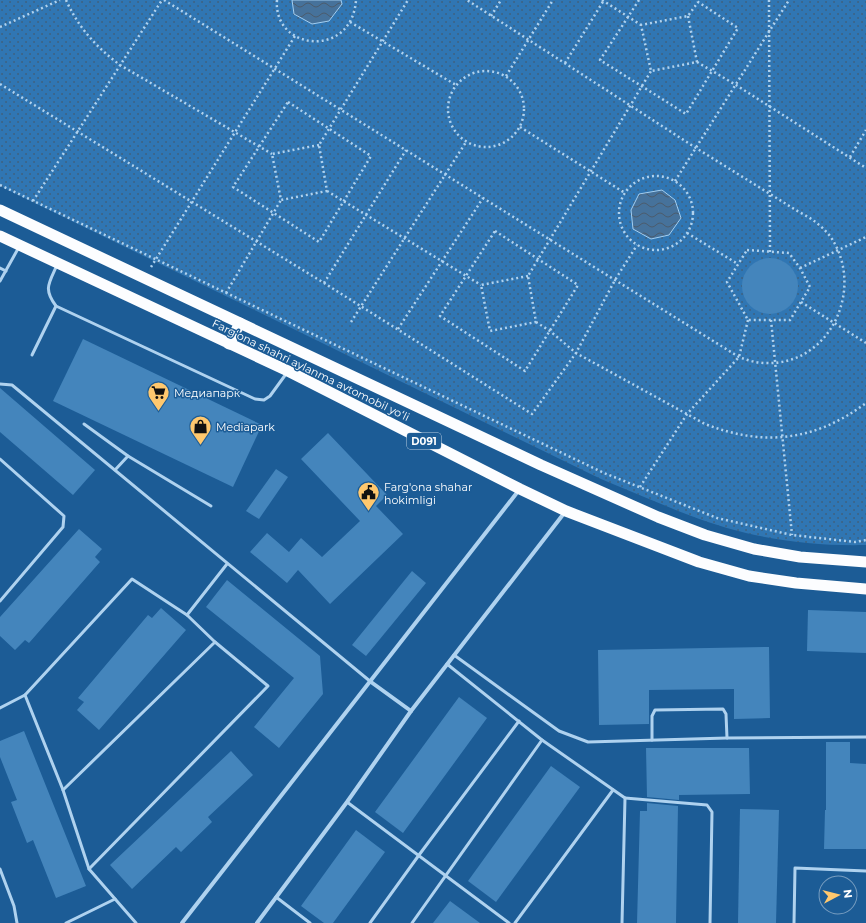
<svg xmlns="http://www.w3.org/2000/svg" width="866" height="923" viewBox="0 0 866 923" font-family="Montserrat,sans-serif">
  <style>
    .park { fill: url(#park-dots) }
    .water { fill: url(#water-waves); stroke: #a2cef1 }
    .building { fill: #4485bc }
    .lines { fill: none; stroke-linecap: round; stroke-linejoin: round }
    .path { stroke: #afd2ef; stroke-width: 2.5; stroke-dasharray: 2 3; stroke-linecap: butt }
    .service { stroke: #afd2ef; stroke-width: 3 }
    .minor { stroke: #afd2ef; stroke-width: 4 }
    .trunk { stroke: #fcfdff; stroke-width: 11 }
    .labels { text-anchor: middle; stroke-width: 3; stroke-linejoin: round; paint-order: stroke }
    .shield { fill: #1c5c96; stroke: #bbcee0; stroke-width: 1 }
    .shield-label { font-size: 10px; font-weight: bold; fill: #fff }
    .street-label { font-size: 11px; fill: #fff; stroke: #1c5c96 }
    .poi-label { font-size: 11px; fill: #fff; stroke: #1c5c96; text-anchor: start }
  </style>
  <defs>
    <pattern id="park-dots" width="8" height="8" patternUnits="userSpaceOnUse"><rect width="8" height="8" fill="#3076b3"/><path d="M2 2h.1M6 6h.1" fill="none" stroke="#3e6180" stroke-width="1.8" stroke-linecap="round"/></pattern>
    <pattern id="water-waves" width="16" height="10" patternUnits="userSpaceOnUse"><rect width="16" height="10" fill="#46729b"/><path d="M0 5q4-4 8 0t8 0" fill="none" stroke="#4a5b6c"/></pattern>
  </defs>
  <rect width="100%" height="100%" fill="#1c5c96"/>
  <!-- park -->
  <path class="park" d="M0,0H866V545C825,546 785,542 746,533C696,521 648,498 601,479L0,186Z"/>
  <!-- water -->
  <g class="water">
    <path d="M292,0H341L342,4L329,21L312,24L294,14Z"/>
    <path d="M662,190L675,200L681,218L669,235L651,239L633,229L631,210L639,194Z"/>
  </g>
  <!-- building -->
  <g class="building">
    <circle cx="770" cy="286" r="28"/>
    <path d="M83,339L262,425L233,487L53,401Z"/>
    <path d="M0,388L95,470L73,495L0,432Z"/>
    <path d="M328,433L387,495L376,506L403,534L330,604L298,570L287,583L250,552L267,533L289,552L301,538L322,557L360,521L301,459Z"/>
    <path d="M276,469L288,477L259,519L246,511Z"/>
    <path d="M79,529L102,549L95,557L100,562L29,643L25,640L15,650L0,636V617Z"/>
    <path d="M412,571L426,583L366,656L352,645Z"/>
    <path d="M227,580L320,656L323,694L279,748L254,727L294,678L206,607Z"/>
    <path d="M161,608L186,630L99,730L77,710L84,702L78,698L148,615L152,618Z"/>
    <path d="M808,610L866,612V653L807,651Z"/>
    <path d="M769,647L770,718L734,719V689L649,690V724L599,725L598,650Z"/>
    <path d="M459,697L487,718L403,833L375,812Z"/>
    <path d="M24,731L86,886L56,898L33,840L27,843L11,802L17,800L0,757V741Z"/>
    <path d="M826,742H850V763L866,764V849H824L825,810H826Z"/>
    <path d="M646,748H749L750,794L679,795V800L647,797Z"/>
    <path d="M231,751L253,775L208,817L212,822L181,852L176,847L132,889L110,865Z"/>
    <path d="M551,766L580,787L496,902L468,881Z"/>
    <path d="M647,803L678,806L676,923H637L640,811H647Z"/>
    <path d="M740,809L779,810L776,923H738Z"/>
    <path d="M356,830L385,852L333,923H324L301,906Z"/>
    <path d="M450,901L480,923H433Z"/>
  </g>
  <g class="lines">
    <!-- path -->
    <g class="path">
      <path d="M66,0C78,27 96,47 120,65L272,154"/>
      <path d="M164,0L739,357C747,360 756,363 765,363C831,366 866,287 830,236C821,225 811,218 799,212L696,148L467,0"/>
      <path d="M277,0C273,51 352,59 356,0"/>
      <path d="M602,0L641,25"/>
      <path d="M639,0L600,60L686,114L738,28L695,0"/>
      <path d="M769,0L770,252"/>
      <path d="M491,16L501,0"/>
      <path d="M688,16L697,62L651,71L641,25L688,16L698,2"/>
      <path d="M350,22L456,85"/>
      <path d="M0,27L60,0"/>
      <path d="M697,62L736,85L866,168"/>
      <path d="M565,63L604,0"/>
      <circle cx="486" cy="109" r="38"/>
      <path d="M506,76L553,0"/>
      <path d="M0,84L324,283L532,414L576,353L615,280L637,245"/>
      <path d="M288,102L371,156L319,242L233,187Z"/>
      <path d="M520,127L625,193"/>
      <path d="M319,145L272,154L281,200L327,191L319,145L408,0"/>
      <path d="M850,157L866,130"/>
      <circle cx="656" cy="213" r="37"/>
      <path d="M675,181L789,0"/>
      <path d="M0,185L604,473L717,518L792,535L855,542L866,540"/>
      <path d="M327,191L481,285"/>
      <path d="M33,201L162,0"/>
      <path d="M495,231L578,285L525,371L440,316Z"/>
      <path d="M687,233L738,264"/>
      <path d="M747,250L789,253L800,268L810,287L790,320H748L727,282Z"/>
      <path d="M151,267L295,36"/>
      <path d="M800,268L866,237"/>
      <path d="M528,276L481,285L490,331L536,322L528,276L651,71"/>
      <path d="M324,283L406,150"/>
      <path d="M226,293L281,200"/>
      <path d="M801,302L866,343"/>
      <path d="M771,320L792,535"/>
      <path d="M351,322L466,142"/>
      <path d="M536,322L550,331L576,353L705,424C764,447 815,441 866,403"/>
      <path d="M398,329L483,198"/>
      <path d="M640,487L687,414L739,357L748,320"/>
    </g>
    <!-- service -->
    <g class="service">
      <path d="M57,265C49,283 43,289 56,306L255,399L264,400L270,396L286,374"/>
      <path d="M0,268L6,271"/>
      <path d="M0,281L19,247"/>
      <path d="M32,355L56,306"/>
      <path d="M0,384L12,385L371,682"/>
      <path d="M84,424L128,456L211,506"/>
      <path d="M0,459L64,516L63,527L0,601"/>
      <path d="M115,470L128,456"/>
      <path d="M454,655L559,731L588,742L727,738L866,737"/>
      <path d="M447,664L542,740L625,798L622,923"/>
      <path d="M25,695L63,790"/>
      <path d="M0,708L25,695L132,579L187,615"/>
      <path d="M652,740V716L655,710L723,709L726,714L727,738"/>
      <path d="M625,798L707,805L712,812L710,923"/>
      <path d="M347,802L509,923"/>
      <path d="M0,869L14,906L17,923"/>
      <path d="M89,869L268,686L215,642"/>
      <path d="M276,897L310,923"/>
      <path d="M66,923L115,899"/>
      <path d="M136,923L89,869L63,790L215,642L187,615L227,564"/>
      <path d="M370,923L419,855L519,721"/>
      <path d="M412,923L542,740"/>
      <path d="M515,923L613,790"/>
      <path d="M794,923L795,868L866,871"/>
    </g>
    <!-- minor -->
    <g class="minor">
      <path d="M371,682L411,711"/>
      <path d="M182,923L519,490"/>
      <path d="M257,923L347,802L411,711L565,512"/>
    </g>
    <!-- trunk -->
    <g class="trunk">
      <path d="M0,210L541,465L658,517L705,535L754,549L800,557L866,562"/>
      <path d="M0,236L288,371L520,489L566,511L699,562L749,576L796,583L866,589"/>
      <path d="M229,344L240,323"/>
    </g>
  </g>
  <!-- icons -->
  <defs>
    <symbol id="supermarket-pin" viewBox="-11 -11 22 30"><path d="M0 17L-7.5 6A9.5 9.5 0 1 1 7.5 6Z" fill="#ffc86e" stroke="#1c5c96"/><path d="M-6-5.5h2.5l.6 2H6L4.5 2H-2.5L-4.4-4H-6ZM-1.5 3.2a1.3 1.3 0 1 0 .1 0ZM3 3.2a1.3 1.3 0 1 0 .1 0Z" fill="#111"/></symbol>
    <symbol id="shop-pin" viewBox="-11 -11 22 30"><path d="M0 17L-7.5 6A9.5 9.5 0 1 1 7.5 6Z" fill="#ffc86e" stroke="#1c5c96"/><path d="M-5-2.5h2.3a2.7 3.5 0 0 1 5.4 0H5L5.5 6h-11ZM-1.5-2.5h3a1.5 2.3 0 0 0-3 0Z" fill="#111"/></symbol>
    <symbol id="civic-pin" viewBox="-11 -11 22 30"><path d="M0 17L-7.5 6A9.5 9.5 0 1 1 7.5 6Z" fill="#ffc86e" stroke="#1c5c96"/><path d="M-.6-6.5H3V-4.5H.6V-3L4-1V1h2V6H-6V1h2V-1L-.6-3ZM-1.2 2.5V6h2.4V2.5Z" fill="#111"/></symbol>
  </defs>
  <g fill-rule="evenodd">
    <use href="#supermarket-pin" x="146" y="380" width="25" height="34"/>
    <use href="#shop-pin" x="188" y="414" width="25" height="34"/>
    <use href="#civic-pin" x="356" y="480" width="25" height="34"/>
  </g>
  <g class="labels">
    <!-- shield labels -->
    <rect class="shield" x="407" y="433" width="34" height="16" rx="3"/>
    <g class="shield-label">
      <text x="424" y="445">D091</text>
    </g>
    <!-- street labels -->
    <g class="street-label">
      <text transform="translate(311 370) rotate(26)" y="4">Fargʻona shahri aylanma avtomobil yoʻli</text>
    </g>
    <!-- poi labels -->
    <g class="poi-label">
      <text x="174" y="397">Медиапарк</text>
      <text x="216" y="431">Mediapark</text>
      <text x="384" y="491">Farg'ona shahar<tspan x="384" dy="13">hokimligi</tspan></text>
    </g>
  </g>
  <!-- north arrow -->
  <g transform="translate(838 895) rotate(83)"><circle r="19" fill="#1c5c96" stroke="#779dc0"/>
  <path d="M0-3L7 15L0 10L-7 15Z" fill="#ffc86e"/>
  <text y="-6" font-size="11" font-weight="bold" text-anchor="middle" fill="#ffffff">N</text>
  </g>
</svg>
